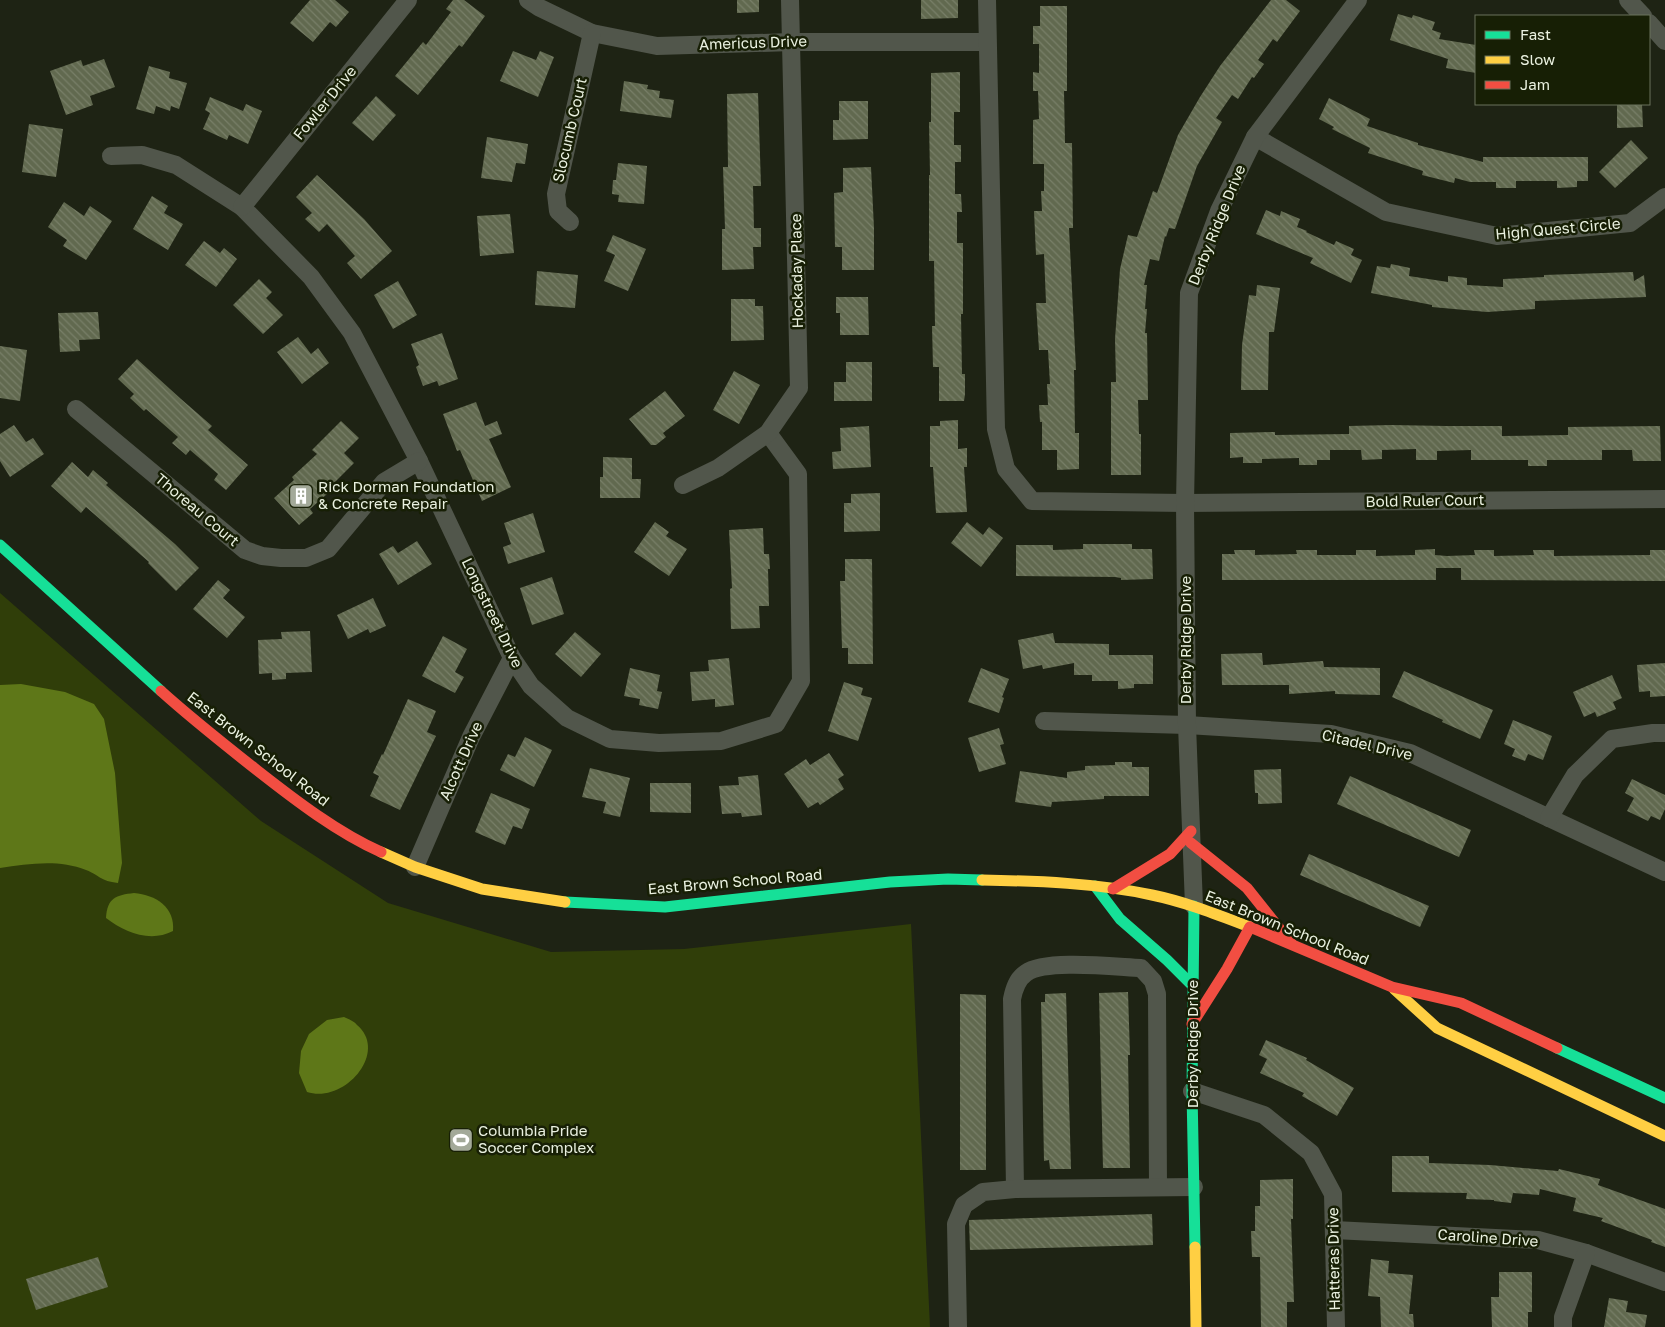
<svg xmlns="http://www.w3.org/2000/svg" width="1665" height="1327" viewBox="0 0 1665 1327" font-family="'Golos Text',sans-serif">
  <style>
    .pitch { fill: #303e09 }
    .water { fill: #5e7718 }
    .building { fill: url(#building-back-hatch) }
    .lines { fill: none; stroke-linecap: round; stroke-linejoin: round }
    .street { stroke: #51564b; stroke-width: 18 }
    .fast { stroke: #16e098; stroke-width: 11 }
    .slow { stroke: #ffcf43; stroke-width: 11 }
    .jam { stroke: #f24e42; stroke-width: 11 }
    .labels { text-anchor: middle; stroke-width: 5; stroke-linejoin: round; paint-order: stroke }
    .street-label { font-size: 15px; fill: #eaf1e0; stroke: #171f05 }
    .poi-label { font-size: 15px; fill: #eaf1e0; stroke: #171f05; text-anchor: start }
  </style>
  <defs>
    <pattern id="building-back-hatch" width="6" height="6" patternUnits="userSpaceOnUse" patternTransform="scale(1.25)"><rect width="6" height="6" fill="#61694f"/><path d="M-1 5l2 2M0 0l6 6M5-1l2 2" fill="none" stroke="#787f68"/></pattern>
  </defs>
  <rect width="100%" height="100%" fill="#1e2314"/>
  <!-- pitch -->
  <path class="pitch" d="M0,593L261,821L388,903L551,952L684,949L911,924L930,1327H0Z"/>
  <!-- water -->
  <g class="water">
    <path d="M21,684L65,692L94,704L104,719L115,773L122,863L118,883C100,881 101,876 86,870C58,859 28,864 0,868V685Z"/>
    <path d="M134,893C156,895 175,907 173,931C150,943 124,932 106,918C107,898 116,895 134,893Z"/>
    <path d="M344,1017C348,1019 354,1021 357,1025C389,1052 345,1104 307,1092L299,1073L301,1051L309,1034L327,1020Z"/>
  </g>
  <!-- building -->
  <g class="building">
    <path d="M310,0H335L349,12L336,27L330,22L313,42L290,23Z"/>
    <path d="M453,0H464L485,16L462,47L459,45L418,95L395,76L423,42L426,45L451,12L446,9Z"/>
    <path d="M737,0H759V12L737,13Z"/>
    <path d="M921,0H958V18L921,19Z"/>
    <path d="M1271,0H1286L1300,11L1277,42L1273,39L1258,60L1264,64L1254,78L1252,77L1238,99L1232,95L1216,118L1222,122L1197,166L1175,229L1169,228L1166,237L1165,236L1159,261L1150,259L1144,285H1147L1145,309H1147L1145,333H1147L1148,400H1138L1139,434H1141V475H1111V382H1116L1115,339L1120,269L1128,235L1137,237L1153,191L1157,193L1178,135L1200,97L1220,66Z"/>
    <path d="M1040,6H1067V91H1064L1065,143H1072L1073,228H1069L1076,370H1074L1075,433H1079V469L1057,470V450H1042V422H1040L1039,405H1048L1047,384H1050L1048,350H1039L1036,303H1046L1044,254L1036,255L1034,211H1042L1041,191H1044V164H1033V120L1039,119L1038,91H1033V72L1039,73V44H1033V26H1040Z"/>
    <path d="M1398,14L1412,18L1413,15L1435,22L1432,30L1441,33L1439,39L1476,45V73L1446,68L1448,59L1390,40Z"/>
    <path d="M513,51L536,60L540,51L554,57L538,97L500,81Z"/>
    <path d="M104,59L115,87L90,96L93,105L66,115L50,71L81,60L83,66Z"/>
    <path d="M149,66L170,72L169,78L187,83L179,109L171,106L170,111L156,106L154,114L136,109Z"/>
    <path d="M960,72V112H954V145H961V162H955V194H961L962,212H957V243H963V314H961L962,374H965V394L964,401H939V367H933L932,326H935L934,261H929V175H930L929,122H931V73Z"/>
    <path d="M624,81L648,85L647,89L660,91L659,98L674,100L671,118L620,111Z"/>
    <path d="M758,93L761,186H753L754,228H761V247H753L754,269L722,270V229H725L723,167H728L727,94Z"/>
    <path d="M376,96L396,115L373,141L352,123Z"/>
    <path d="M210,97L243,111L246,104L262,111L248,144L229,135L227,140L203,129L210,113L205,110Z"/>
    <path d="M1329,98L1370,119L1367,126L1418,143V145L1483,162V157H1588V181H1577V187L1557,188V181H1516V188H1496V182H1470L1455,178L1454,183L1422,175L1423,171L1368,153L1370,148L1332,129L1334,127L1319,119Z"/>
    <path d="M839,101H868V139L833,140V120H839Z"/>
    <path d="M1617,104H1642L1643,127L1617,128Z"/>
    <path d="M29,124L63,129L56,177L22,172Z"/>
    <path d="M487,137L528,144L525,164L516,163L512,182L481,178Z"/>
    <path d="M1631,140L1648,158L1615,188L1599,172Z"/>
    <path d="M618,163L647,166L644,204L618,202L619,195L612,194L613,180H616Z"/>
    <path d="M871,167L874,228V270H842V247H835L834,193L843,192V168Z"/>
    <path d="M317,175L364,219L392,251L361,279L347,263L355,256L327,224L319,232L305,219L312,213L296,197Z"/>
    <path d="M152,196L168,206L164,213L183,224L168,250L133,229Z"/>
    <path d="M64,202L84,216L90,206L112,221L86,260L63,246L67,240L48,227Z"/>
    <path d="M1266,210L1280,216L1281,211L1300,219L1297,227L1307,231L1306,232L1334,245L1336,241L1354,249L1351,255L1362,260L1351,283L1310,263L1313,258L1256,234Z"/>
    <path d="M510,214L514,253L480,256L477,216Z"/>
    <path d="M613,235L646,249L628,291L604,281L615,255L606,251Z"/>
    <path d="M204,241L220,253L224,248L237,259L216,287L185,265Z"/>
    <path d="M1391,264L1410,268L1409,276L1448,282V276L1467,278V285L1503,287V279L1544,277V275L1633,272L1634,281L1644,275L1646,297L1535,301V309L1487,312L1432,307V305L1371,293L1377,266L1390,268Z"/>
    <path d="M537,271L578,275L575,308L535,305Z"/>
    <path d="M259,279L272,292L266,298L283,315L263,334L233,305Z"/>
    <path d="M398,281L417,315L393,329L374,295Z"/>
    <path d="M1257,285L1280,288L1274,332H1269L1268,390H1241L1242,345L1249,295L1256,296Z"/>
    <path d="M836,297H868L869,335H840V313H836Z"/>
    <path d="M731,299H755V306H763L764,340L731,341Z"/>
    <path d="M98,312L100,339L79,340L80,351L60,352L58,313Z"/>
    <path d="M442,333L458,379L439,386L437,381L423,386L416,367L419,365L411,344Z"/>
    <path d="M298,337L311,354L318,348L329,363L302,384L277,352Z"/>
    <path d="M0,346L27,350L20,401L0,398Z"/>
    <path d="M137,359L181,399L212,426L208,430L248,465L226,490L214,480L218,474L190,450L186,455L172,443L178,437L146,409L144,411L130,398L134,394L118,379Z"/>
    <path d="M846,362H872V401H834V382H846Z"/>
    <path d="M734,371L760,385L739,424L713,410Z"/>
    <path d="M665,391L685,416L663,433L666,437L656,445H651L629,419Z"/>
    <path d="M476,402L485,426L497,421L502,434L489,439L511,487L482,501L460,450L457,451L443,414Z"/>
    <path d="M958,420V449L967,448V467H964L967,512L936,513L933,467H930V426H940V421Z"/>
    <path d="M341,421L359,438L344,453L354,463L325,492L327,494L310,509L313,513L299,525L274,498L294,480L292,477L317,454L312,450Z"/>
    <path d="M14,425L26,442L33,438L44,454L10,477L0,461V434Z"/>
    <path d="M1391,425L1446,426H1502V436L1568,435V427L1660,426L1661,461H1633L1632,450H1602V460H1547V466H1528V460H1471V450L1437,451V460H1416V449L1382,450V459L1362,460L1361,450H1330V460H1317V465H1299V458L1262,459V463H1243V457L1230,458V433L1275,432V435L1349,434V426Z"/>
    <path d="M869,426L871,467L833,469L832,452L841,451L840,428Z"/>
    <path d="M603,457L632,458V479H641L640,498H600V477H603Z"/>
    <path d="M72,462L88,477L93,470L108,483L106,485L175,544L199,568L176,591L148,563L149,562L86,507L81,513L51,486Z"/>
    <path d="M880,493V531L844,532V503H851V494Z"/>
    <path d="M533,513L545,552L508,564L503,547L511,544L504,523Z"/>
    <path d="M655,522L669,532L666,536L687,549L669,576L634,552Z"/>
    <path d="M967,522L983,535L989,527L1003,538L981,567L951,543Z"/>
    <path d="M763,528L764,554H769L770,569H768L769,606H759L760,628L731,629L730,589L732,588L729,530Z"/>
    <path d="M417,541L432,564L398,585L379,554L393,546L398,553Z"/>
    <path d="M1083,544H1132V549H1152L1153,579L1121,580V578L1115,577L1016,576V545H1053V550L1083,549Z"/>
    <path d="M1435,549V555L1447,556L1475,555L1474,550H1494V556L1534,555L1533,550H1554V556L1650,555V550H1665V581L1461,580V568H1436V580H1222V554H1235L1234,550H1255V555L1297,554L1296,550H1317V555H1356V550H1376V556L1415,555V550Z"/>
    <path d="M845,559H872L873,664H848V648H842L840,581H845Z"/>
    <path d="M552,577L564,614L532,625L520,588Z"/>
    <path d="M218,580L230,590L223,598L245,617L227,638L193,609Z"/>
    <path d="M373,598L386,626L370,633L368,629L348,639L337,615Z"/>
    <path d="M310,631L312,672L286,673V679L272,680V673L259,674L258,640L282,639L281,632Z"/>
    <path d="M575,632L601,654L581,677L555,654Z"/>
    <path d="M1053,633L1055,643L1109,644V655H1153V684H1134V688L1118,689V681H1092V675H1074V663L1043,669L1042,665L1023,669L1018,640Z"/>
    <path d="M443,636L467,649L455,672L464,677L455,693L422,676Z"/>
    <path d="M1262,653L1263,665L1323,661L1324,667L1380,668V695L1335,694V691L1289,694V685H1222L1221,654Z"/>
    <path d="M729,658L734,705L715,707V699L692,701L690,672L709,671L708,660Z"/>
    <path d="M1665,663V696L1650,697V691L1639,692L1637,665Z"/>
    <path d="M630,668L660,675L657,691L662,692L658,709L639,705L640,699L624,696Z"/>
    <path d="M981,668L1009,679L1002,697L1004,698L999,713L968,702Z"/>
    <path d="M1404,671L1493,710L1480,739L1442,722L1443,720L1392,697Z"/>
    <path d="M1612,675L1622,698L1613,702L1616,709L1597,717L1595,712L1584,717L1573,692Z"/>
    <path d="M844,682L863,688L861,695L872,698L858,741L828,731Z"/>
    <path d="M408,699L436,711L427,732L436,736L400,810L370,796L379,776L373,773L382,754L383,755Z"/>
    <path d="M1513,720L1552,736L1543,760L1528,754L1525,761L1512,756L1515,749L1504,744Z"/>
    <path d="M999,728L1004,744L1000,745L1006,764L979,772L968,738Z"/>
    <path d="M525,737L552,750L534,787L500,770L508,754L515,757Z"/>
    <path d="M829,753L844,775L838,779L844,789L820,805L818,802L808,808L784,774L806,759L810,765Z"/>
    <path d="M1115,762H1132V767H1149V796H1104V799L1052,802L1051,807L1015,802L1020,771L1067,778V772L1085,770V766L1115,765Z"/>
    <path d="M590,768L630,778L620,817L603,813L606,802L582,797Z"/>
    <path d="M1281,769L1282,803L1258,804V793H1255L1254,770Z"/>
    <path d="M758,775L762,815L742,817L741,813L722,814L719,786L739,785L738,777Z"/>
    <path d="M1350,776L1471,830L1459,857L1337,804Z"/>
    <path d="M1632,779L1665,795V809L1660,820L1651,816L1648,821L1627,811L1634,798L1625,793Z"/>
    <path d="M650,783H691V813L650,812Z"/>
    <path d="M491,793L530,809L522,829L513,826L505,845L475,832Z"/>
    <path d="M1309,854L1429,906L1420,927L1300,875Z"/>
    <path d="M1128,992L1130,1055H1128L1130,1168H1103L1099,993Z"/>
    <path d="M1066,993L1071,1169H1050L1049,1160L1044,1161L1041,1002H1045V994Z"/>
    <path d="M960,994L986,995V1170H960Z"/>
    <path d="M1266,1040L1307,1058L1306,1060L1354,1088L1337,1116L1302,1096L1304,1093L1260,1073L1267,1059L1259,1055Z"/>
    <path d="M1392,1156H1429V1163L1490,1165L1558,1171L1559,1169L1600,1179L1598,1185L1665,1209V1247L1651,1242L1652,1240L1601,1221L1603,1218L1573,1211L1576,1198L1540,1189L1539,1195L1513,1193L1511,1203L1494,1201V1200L1466,1199L1467,1193L1392,1192Z"/>
    <path d="M1293,1179V1219H1291L1294,1302H1287V1327H1261L1260,1257H1252L1251,1231H1255V1206H1260V1180Z"/>
    <path d="M1152,1214L1153,1245L970,1250L969,1220Z"/>
    <path d="M98,1257L108,1287L36,1310L26,1279Z"/>
    <path d="M1371,1259L1389,1261L1388,1273L1413,1275L1409,1314H1413L1414,1327H1381L1380,1297L1368,1296Z"/>
    <path d="M1499,1272H1532V1312H1528V1327H1492L1491,1297H1499Z"/>
    <path d="M1609,1298L1628,1301L1626,1312L1647,1315L1645,1327H1604Z"/>
  </g>
  <g class="lines">
    <!-- street -->
    <g class="street">
      <path d="M528,0L540,8L592,33L657,46L792,42H987"/>
      <path d="M987,0L996,429L1006,469L1032,501L1185,503L1665,499"/>
      <path d="M1628,0L1643,16"/>
      <path d="M1649,23L1665,41"/>
      <path d="M1255,137L1386,212L1497,236L1630,223L1665,197"/>
      <path d="M111,156L142,155L176,165L242,207L311,277L352,333L419,461L512,658L531,686L567,718L610,739L659,743L721,741L776,724L801,681L798,474L768,433"/>
      <path d="M242,207L408,0"/>
      <path d="M570,222L558,211L556,194L592,33"/>
      <path d="M76,409L245,550L262,556L281,558H306L328,549L384,482L419,461"/>
      <path d="M683,485L718,468L768,433L799,388L790,0"/>
      <path d="M1044,721L1187,725L1331,734L1410,753L1665,872"/>
      <path d="M1549,818L1575,775L1612,739L1653,733H1665"/>
      <path d="M415,867L471,737L512,658"/>
      <path d="M1194,906L1187,725L1185,503L1189,293L1219,211L1255,137L1358,0"/>
      <path d="M1192,1091L1264,1115L1311,1153L1333,1194L1336,1327"/>
      <path d="M1015,1189L1012,999C1014,989 1017,979 1026,973C1045,959 1116,967 1141,968L1153,981L1157,994L1158,1187"/>
      <path d="M1334,1230L1538,1240L1586,1253L1665,1282"/>
      <path d="M958,1327L956,1224L964,1205L983,1192L1015,1189L1194,1187"/>
      <path d="M1563,1327V1317L1586,1253"/>
    </g>
    <!-- fast -->
    <g class="fast">
      <path d="M0,545L161,691"/>
      <path d="M1095,886L1120,919L1167,960L1193,986"/>
      <path d="M565,902L665,907L890,882L948,879L982,880"/>
      <path d="M1194,906L1192,1091L1195,1247"/>
      <path d="M1557,1048L1665,1098"/>
    </g>
    <!-- slow -->
    <g class="slow">
      <path d="M381,852L415,867L482,889L565,902"/>
      <path d="M982,880C1039,881 1096,883 1152,895C1186,902 1218,915 1250,927"/>
      <path d="M1394,989L1437,1028L1665,1136"/>
      <path d="M1195,1247L1196,1327"/>
    </g>
    <!-- jam -->
    <g class="jam">
      <path d="M161,691C192,719 225,745 258,771C295,800 338,833 381,852"/>
      <path d="M1191,843L1247,888L1291,943"/>
      <path d="M1113,889L1170,854L1191,831"/>
      <path d="M1250,927L1392,987L1461,1003L1557,1048"/>
      <path d="M1192,1024L1227,969L1250,927"/>
    </g>
  </g>
  <!-- icons -->
  <defs>
    <symbol id="building-square" viewBox="-11 -11 22 22"><rect x="-9" y="-9" width="18" height="18" rx="4" fill="#a3a999" stroke="#171f05"/><path d="M-4-6H4V6H1V3H-1V6H-4ZM-2.5-4.3h1.7v1.8h-1.7ZM.8-4.3h1.7v1.8H.8ZM-2.5-1h1.7V.8h-1.7ZM.8-1h1.7V.8H.8Z" fill="#fff"/></symbol>
    <symbol id="stadium-square" viewBox="-11 -11 22 22"><rect x="-9" y="-9" width="18" height="18" rx="4" fill="#a3a999" stroke="#171f05"/><path d="M0-5a6.5 5 0 1 0 0 10a6.5 5 0 1 0 0-10ZM-3.5-1.8h7v3.6h-7Z" fill="#fff"/></symbol>
  </defs>
  <g fill-rule="evenodd">
    <use href="#building-square" x="287" y="482" width="28" height="28"/>
    <use href="#stadium-square" x="447" y="1126" width="28" height="28"/>
  </g>
  <g class="labels">
    <!-- street labels -->
    <g class="street-label">
      <text transform="translate(753 43) rotate(-2)" y="5">Americus Drive</text>
      <text transform="translate(325 103) rotate(-51)" y="5">Fowler Drive</text>
      <text transform="translate(570 130) rotate(-77)" y="5">Slocumb Court</text>
      <text transform="translate(1217 225) rotate(-68)" y="5">Derby Ridge Drive</text>
      <text transform="translate(1558 229) rotate(-5)" y="5">High Quest Circle</text>
      <text transform="translate(797 271) rotate(-91)" y="5">Hockaday Place</text>
      <text transform="translate(1425 501) rotate(-1)" y="5">Bold Ruler Court</text>
      <text transform="translate(197 510) rotate(40)" y="5">Thoreau Court</text>
      <text transform="translate(492 613) rotate(64)" y="5">Longstreet Drive</text>
      <text transform="translate(1186 640) rotate(-90)" y="5">Derby Ridge Drive</text>
      <text transform="translate(1367 745) rotate(13)" y="5">Citadel Drive</text>
      <text transform="translate(258 749) rotate(38)" y="5">East Brown School Road</text>
      <text transform="translate(461 761) rotate(-66)" y="5">Alcott Drive</text>
      <text transform="translate(735 882) rotate(-5)" y="5">East Brown School Road</text>
      <text transform="translate(1287 928) rotate(22)" y="5">East Brown School Road</text>
      <text transform="translate(1193 1044) rotate(-90)" y="5">Derby Ridge Drive</text>
      <text transform="translate(1488 1238) rotate(4)" y="5">Caroline Drive</text>
      <text transform="translate(1334 1259) rotate(-91)" y="5">Hatteras Drive</text>
    </g>
    <!-- poi labels -->
    <g class="poi-label">
      <text x="318" y="492">Rick Dorman Foundation<tspan x="318" dy="17">&amp; Concrete Repair</tspan></text>
      <text x="478" y="1136">Columbia Pride<tspan x="478" dy="17">Soccer Complex</tspan></text>
    </g>
  </g>
  <!-- legend -->
  <rect x="1475" y="15" width="175" height="90" fill="#171f05" stroke="#6b735d"/>
  <rect x="1485" y="31" width="25" height="8" fill="#16e098" stroke="#6b735d"/>
  <text x="1520" y="40" font-size="15" fill="#eaf1e0">Fast</text>
  <rect x="1485" y="56" width="25" height="8" fill="#ffcf43" stroke="#6b735d"/>
  <text x="1520" y="65" font-size="15" fill="#eaf1e0">Slow</text>
  <rect x="1485" y="81" width="25" height="8" fill="#f24e42" stroke="#6b735d"/>
  <text x="1520" y="90" font-size="15" fill="#eaf1e0">Jam</text>
</svg>
